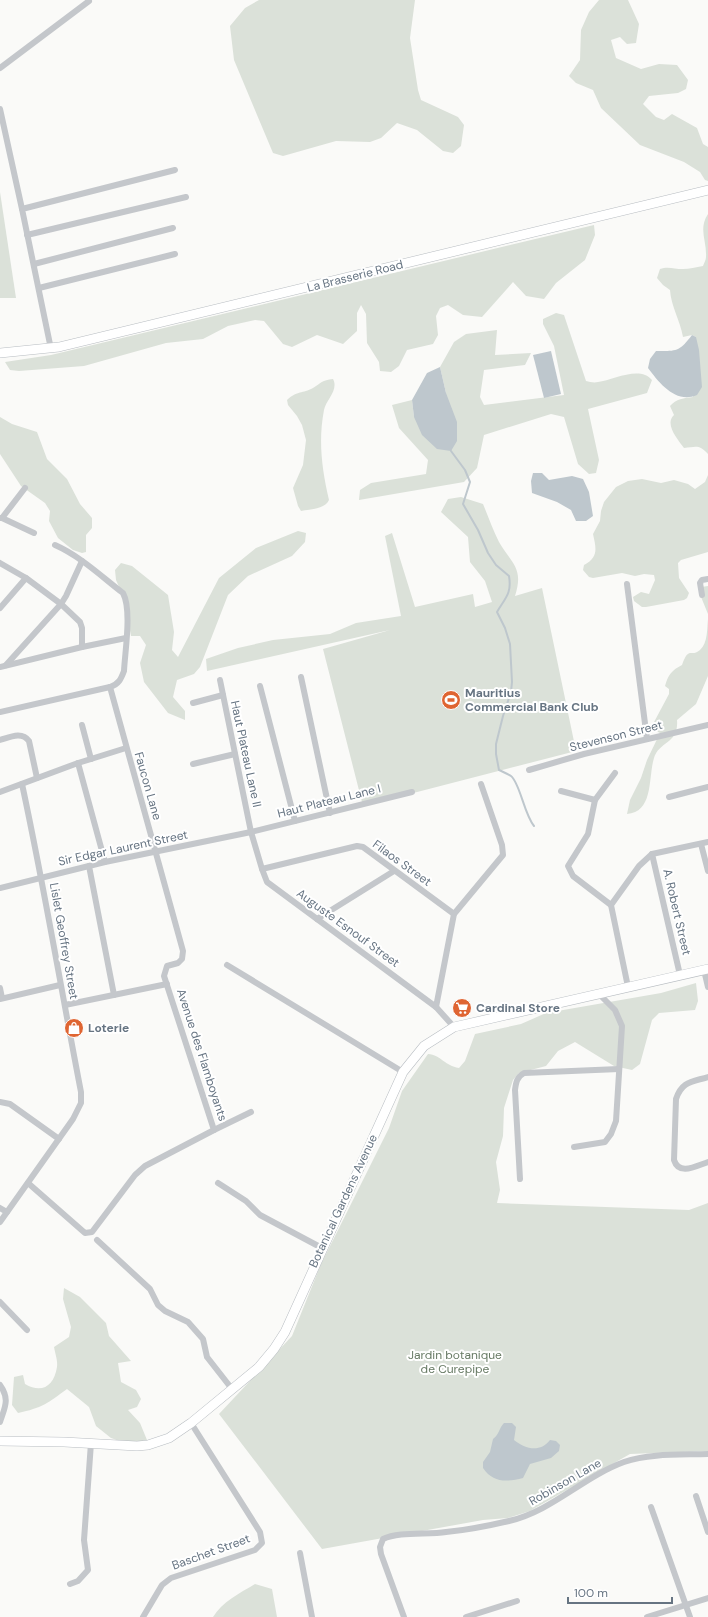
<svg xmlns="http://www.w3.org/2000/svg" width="708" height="1617" viewBox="0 0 708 1617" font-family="'DM Sans',sans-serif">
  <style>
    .green { fill: #dbe1d9 }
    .water { fill: #bec7cd }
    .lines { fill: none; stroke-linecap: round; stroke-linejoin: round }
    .stream { stroke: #bec7cd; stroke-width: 2 }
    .secondary-casing { stroke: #b8bdc2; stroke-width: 10 }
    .street { stroke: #c4c7cb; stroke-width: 6 }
    .secondary { stroke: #fff; stroke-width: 9 }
    .labels { text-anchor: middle; stroke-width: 4; stroke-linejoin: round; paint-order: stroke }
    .street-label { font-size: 12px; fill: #667482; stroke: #fff }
    .poi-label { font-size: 12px; font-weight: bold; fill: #667482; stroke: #fff; text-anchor: start }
    .park-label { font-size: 12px; fill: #677a64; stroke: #fff }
  </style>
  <rect width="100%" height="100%" fill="#fafaf8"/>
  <!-- green -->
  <g class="green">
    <path d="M259,0H415L410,38L418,90L421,100L458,117L464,125L461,146L453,153L443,151L417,130L397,123L381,138L370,142L336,141L283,156L273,153L234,60L230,26L245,8Z"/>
    <path d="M599,0H628L639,24L636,43L627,44L620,37L611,40L616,58L641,69L659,64L677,65L688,80L686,89L678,93L649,96L643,104L656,117L664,120L672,114L697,128L703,144L708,147V181L705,180L700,172L684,162L640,145L601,108L593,90L576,83L569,76L580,60L581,30L589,12Z"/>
    <path d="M0,192L16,298H0Z"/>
    <path d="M708,214V454C699,444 696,447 684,448C678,440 664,424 674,415L670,406C676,399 684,398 693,397L696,337L692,335L683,337C680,320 671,306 670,290L663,285L657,278L660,269C668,266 674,269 683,269C689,269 696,267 703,266C704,263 706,260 706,257C707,241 698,229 708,214Z"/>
    <path d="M594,225L595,235L585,260L556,283L544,299L526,296L513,282L482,317L463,315L448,305L440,308L436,316L438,335L433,344L407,350L399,366L391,372L380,371L379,362L367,343L366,314L361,305L357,313V331L343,344L317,335L292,347L283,344L264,321L255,320L228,326L203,339L166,343L84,366L19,371L10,370L5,362L51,355Z"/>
    <path d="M556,313L564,315L586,381C590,382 594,383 598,382C613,380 640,365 652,380L647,393L588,409L599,460L596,473L589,474L578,464L564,417L551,414L484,435L477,468L464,482L359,500L360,490L371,483L426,474L428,460L399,428L392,405L412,400L414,417L446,393L440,367L454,342L466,334L497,330L495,355L531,353L525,365L484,370L480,397L484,405L564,395L554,346L543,324V319Z"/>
    <path d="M333,379C339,390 326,400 324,410C318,441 322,470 329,500C325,509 311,509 301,511L298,506L293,488L303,465L306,440L302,425L297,416L288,405L287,400C298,390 302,394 313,388C321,383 322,380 333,379Z"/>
    <path d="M0,417L12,424L37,432L47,459L67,479L80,504L92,518V528L86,535V552L82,553L73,550L58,538L49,521L50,511L45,503L21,486L0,454Z"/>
    <path d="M708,475V552L681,560L678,563L679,578L689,593L687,598L684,600L646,607H642L634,601L633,597L641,592L649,594L655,580L654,575L644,574L635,576L622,573L593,578L589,577L583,570L584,565C599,557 596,548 593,534L600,521L601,511L604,502L616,487L628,481L642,479L661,483L674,480L688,484L695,489L705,482Z"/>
    <path d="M461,497L483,504C488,516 493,530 499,542C512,564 524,568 515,596L542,588L576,751L363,806L323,649L390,630L207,671L206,659L238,648L273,640L330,634L356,623L401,616L385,536L392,533L415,607L473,594L475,607L492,602L485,581L470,562L468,537L441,512L448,499Z"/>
    <path d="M298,531L306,533L305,542L292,556L248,576L228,595L200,667L194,674L177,680L173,697L185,711V720L168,713L144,682L140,663L146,645L140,636H131L124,598L116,580L115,570L121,563L132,566L168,595L174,632L172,650L178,657L219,578L256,548Z"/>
    <path d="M708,586V614L699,592L701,587Z"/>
    <path d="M708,619V676L696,704L677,720C679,744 659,741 654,758C648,777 654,812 627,814L630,800L641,778L647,760L660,733L653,729V724L669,694V689L665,686C668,675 672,670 682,665C689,645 691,658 700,650C708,643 707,628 708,619Z"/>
    <path d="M696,983L698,1001L695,1010L659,1013L652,1020L640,1064L632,1070L614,1066L575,1042L558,1051L546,1066L519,1073L513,1080L504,1108L503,1136L496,1162L500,1190L497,1203L689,1210L708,1203V1451L630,1454L530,1511L508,1518L483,1520L322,1549L219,1414L292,1336L321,1264L389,1128L402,1091L428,1054C441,1055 445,1066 459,1068L465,1061L475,1034L521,1024L546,1013L661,993Z"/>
    <path d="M64,1288L80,1297L106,1323L109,1336L131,1361L118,1363L121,1382L136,1390L141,1399L137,1407L128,1410L140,1423L147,1440L128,1444L111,1438L96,1426L89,1407L67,1389C48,1403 42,1408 18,1413L12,1405L14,1377L23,1375L25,1384C42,1394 54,1386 57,1367C58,1361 55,1353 54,1347L69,1337L71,1327L63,1299Z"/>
    <path d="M255,1584L272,1589L277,1617H213C222,1602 240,1593 255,1584Z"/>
  </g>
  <!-- water -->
  <g class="water">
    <path d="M692,335L696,337L699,350L702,387L697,395C676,404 660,384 648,368L650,359L656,351C677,351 679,352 692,335Z"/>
    <path d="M551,351L561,394L544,398L533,355Z"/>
    <path d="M440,367L446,393L457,422V441L451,451L437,449L422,435L414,417L412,400L427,373Z"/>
    <path d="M533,473H542L549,480L572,476L583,479L589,492L593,516L586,521H576L571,510L557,502L532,493L531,481Z"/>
    <path d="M504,1423H512L516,1427L514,1440C525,1449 540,1453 550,1440L556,1441L560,1445L559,1451L551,1458L530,1464L523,1478C507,1482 493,1483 483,1468V1462L490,1452L493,1439C499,1435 499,1428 504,1423Z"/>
  </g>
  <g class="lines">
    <!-- stream -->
    <path class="stream" d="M451,451L465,470L470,482L463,504L478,530L488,553L496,565L509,576C512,594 505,598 497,612L505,628L510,644L512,682L511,692L503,716L496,744V754L499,770C503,772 508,774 511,776C520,783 524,814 534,826"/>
    <defs>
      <g id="secondary">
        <path d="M0,353L59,347L708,190"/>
        <path d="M0,1441L64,1442L137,1446L148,1445L169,1438L191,1423L259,1367L274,1349L285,1332L403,1072L424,1046L454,1027L708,969"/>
      </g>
    </defs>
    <!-- secondary casing -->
    <use href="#secondary" class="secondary-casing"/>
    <!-- street -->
    <g class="street">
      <path d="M0,68L89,1"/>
      <path d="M0,109L22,209"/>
      <path d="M27,235L186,197"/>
      <path d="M34,264L173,228"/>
      <path d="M39,288L175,254"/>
      <path d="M51,349L22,209L175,170"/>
      <path d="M0,518H2L25,488"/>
      <path d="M2,518L34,533"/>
      <path d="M0,563L26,578L61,604L80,622L82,628V647"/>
      <path d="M627,584L647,739"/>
      <path d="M702,595L700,583L702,580L708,579"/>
      <path d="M0,608L26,578"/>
      <path d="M6,665L61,604L66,596L82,561"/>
      <path d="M0,667L82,647L126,638"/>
      <path d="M301,677L330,813"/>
      <path d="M220,680L251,832L262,869L267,882L436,1007L454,1027"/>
      <path d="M260,686L295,821"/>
      <path d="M193,703L223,695"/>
      <path d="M0,712L110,687C119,684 121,679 124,671C125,651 132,610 123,593C101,576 80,556 55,545"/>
      <path d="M82,725L91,759"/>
      <path d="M0,740C10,737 22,731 29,741L37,778"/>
      <path d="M78,763L105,862"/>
      <path d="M193,764L235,754"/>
      <path d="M529,770L584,754L708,725"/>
      <path d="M561,791L595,800"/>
      <path d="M0,792L78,763L126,748"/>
      <path d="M669,797L708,787"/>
      <path d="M701,844L708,871"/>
      <path d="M652,854L680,975"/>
      <path d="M89,866L114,995"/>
      <path d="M262,869L357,846L363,847L454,914"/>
      <path d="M0,888L105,862L251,832L412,792"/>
      <path d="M611,905L573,876L568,866L588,834L595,800L615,773"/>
      <path d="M317,919L394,871"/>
      <path d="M227,965L403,1072"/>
      <path d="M704,970L708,987"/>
      <path d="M628,987L611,905L639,866L652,854L708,842"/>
      <path d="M0,988L2,998"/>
      <path d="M0,999L60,985"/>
      <path d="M65,1005L167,984"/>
      <path d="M436,1007L454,914L503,855L502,845L481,784"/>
      <path d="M708,1077C692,1082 682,1081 676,1099L674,1160C679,1176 696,1166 708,1162"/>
      <path d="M0,1102L10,1104L59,1139"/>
      <path d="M214,1130L251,1112"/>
      <path d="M574,1147L605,1142L611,1134L616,1121L622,1026L615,1010L599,994"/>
      <path d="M520,1179L515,1090C516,1082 517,1077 524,1073L619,1069"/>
      <path d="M28,1183L85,1233L92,1232L135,1175L145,1166L214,1130L164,976L167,966L178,963L182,959L183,951L110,687"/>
      <path d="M218,1183L246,1201L260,1215L322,1248"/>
      <path d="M0,1208L7,1212"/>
      <path d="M0,1222L73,1119L81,1103V1092C61,989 44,886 22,784"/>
      <path d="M97,1240L150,1289L158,1305L165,1311L188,1322L203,1339L207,1357L232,1389"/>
      <path d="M0,1302L27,1330"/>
      <path d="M0,1385C10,1399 5,1407 0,1422"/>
      <path d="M696,1496L708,1532"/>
      <path d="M651,1507L690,1617"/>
      <path d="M300,1553L312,1617"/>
      <path d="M70,1584L78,1581L88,1570L84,1540L91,1443"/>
      <path d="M143,1617L162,1585L171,1578L255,1550L262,1543L260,1532L191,1423"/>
      <path d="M404,1617L381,1554L380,1547L383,1539C399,1531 428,1535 446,1532C467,1530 488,1526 509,1521C552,1511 583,1477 624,1462C650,1453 681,1455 708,1454"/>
      <path d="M466,1617L517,1601"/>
      <path d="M647,1617L708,1598"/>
    </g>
    <!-- secondary -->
    <use href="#secondary" class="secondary"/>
  </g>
  <!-- icons -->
  <defs>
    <symbol id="stadium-disc" viewBox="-11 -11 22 22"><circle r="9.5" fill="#df6532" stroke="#fff"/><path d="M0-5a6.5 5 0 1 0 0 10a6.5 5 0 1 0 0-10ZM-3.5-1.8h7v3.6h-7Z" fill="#fff"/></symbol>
    <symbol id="supermarket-disc" viewBox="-11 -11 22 22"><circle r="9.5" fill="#df6532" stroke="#fff"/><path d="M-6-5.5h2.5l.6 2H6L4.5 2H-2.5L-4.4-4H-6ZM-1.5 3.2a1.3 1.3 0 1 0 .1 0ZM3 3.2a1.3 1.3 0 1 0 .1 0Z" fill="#fff"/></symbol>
    <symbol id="shop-disc" viewBox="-11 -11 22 22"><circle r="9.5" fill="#df6532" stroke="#fff"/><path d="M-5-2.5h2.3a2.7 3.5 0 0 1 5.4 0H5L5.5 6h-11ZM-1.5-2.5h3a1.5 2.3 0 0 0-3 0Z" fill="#fff"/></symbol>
  </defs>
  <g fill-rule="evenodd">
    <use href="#stadium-disc" x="440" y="689" width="22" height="22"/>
    <use href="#supermarket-disc" x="451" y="997" width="22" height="22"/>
    <use href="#shop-disc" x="63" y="1017" width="22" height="22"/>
  </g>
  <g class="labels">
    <!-- street labels -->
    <g class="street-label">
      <text transform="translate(355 276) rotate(-14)" y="4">La Brasserie Road</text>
      <text transform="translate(616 736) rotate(-14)" y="4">Stevenson Street</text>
      <text transform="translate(246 754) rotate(78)" y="4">Haut Plateau Lane II</text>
      <text transform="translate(148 786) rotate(74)" y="4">Faucon Lane</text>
      <text transform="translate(329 801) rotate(-14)" y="4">Haut Plateau Lane I</text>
      <text transform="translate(123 848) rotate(-12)" y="4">Sir Edgar Laurent Street</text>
      <text transform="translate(402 863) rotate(36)" y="4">Filaos Street</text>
      <text transform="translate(677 912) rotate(77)" y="4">A. Robert Street</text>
      <text transform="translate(348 928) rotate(36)" y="4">Auguste Esnouf Street</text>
      <text transform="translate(64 941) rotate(80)" y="4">Lislet Geoffrey Street</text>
      <text transform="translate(202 1055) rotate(72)" y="4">Avenue des Flamboyants</text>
      <text transform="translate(343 1201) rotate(-65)" y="4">Botanical Gardens Avenue</text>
      <text transform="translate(565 1482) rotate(-30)" y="4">Robinson Lane</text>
      <text transform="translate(211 1552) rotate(-20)" y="4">Baschet Street</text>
    </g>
    <!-- poi labels -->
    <g class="poi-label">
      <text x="465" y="697">Mauritius<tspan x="465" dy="14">Commercial Bank Club</tspan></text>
      <text x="476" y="1012">Cardinal Store</text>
      <text x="88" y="1032">Loterie</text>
    </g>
    <!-- park labels -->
    <g class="park-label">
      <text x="455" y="1359">Jardin botanique<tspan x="455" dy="14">de Curepipe</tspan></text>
    </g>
  </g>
  <!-- scale -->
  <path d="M568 1597v6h104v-6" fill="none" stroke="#667482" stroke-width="2"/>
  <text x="574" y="1597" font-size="12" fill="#667482" stroke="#ffffff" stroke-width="3" paint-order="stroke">100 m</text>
</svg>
